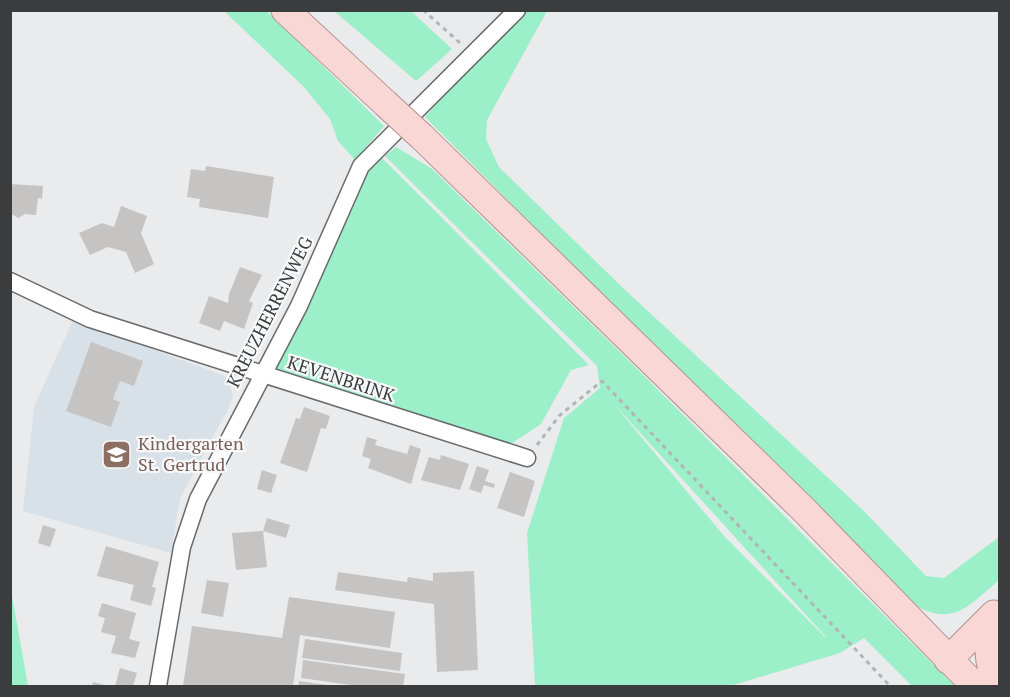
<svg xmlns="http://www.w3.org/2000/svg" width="1010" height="697" viewBox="0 0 1010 697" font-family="'PT Serif',serif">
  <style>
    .built { fill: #d9e1e8 }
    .green { fill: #9befc9; fill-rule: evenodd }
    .building { fill: #c6c3c3 }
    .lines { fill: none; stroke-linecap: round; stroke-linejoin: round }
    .street-casing { stroke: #696a6c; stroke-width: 19 }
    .primary-casing { stroke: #b38f8e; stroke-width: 29 }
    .path { stroke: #b3b4b5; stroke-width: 3; stroke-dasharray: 4.5 4.5; stroke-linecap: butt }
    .street { stroke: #fff; stroke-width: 16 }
    .primary { stroke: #f8d7d5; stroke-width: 27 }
    .primary-bridge-casing { stroke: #b38f8e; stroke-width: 29; stroke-linecap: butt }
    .primary-bridge { stroke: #f8d7d5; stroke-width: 27 }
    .labels { text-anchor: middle; stroke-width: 4.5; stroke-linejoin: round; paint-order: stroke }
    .street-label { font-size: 18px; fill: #3b3c3d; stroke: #f7f9fa }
    .education-label { font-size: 18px; fill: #785e54; stroke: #f7f9fa; text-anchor: start }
  </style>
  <rect width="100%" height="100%" fill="#eaebed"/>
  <!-- built -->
  <path class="built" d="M73,320L225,376L230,384L233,396L228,409L180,498L171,553L23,511L34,407Z"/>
  <!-- green -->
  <g class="green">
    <path d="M224,11H267L384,126L355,160L338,141L330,119L303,86Z"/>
    <path d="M334,11H411L452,49L416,81Z"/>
    <path d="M517,11H547L487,120L486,139L499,167L624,289L864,511L926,576L944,578L999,537V580C964,610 952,628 907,601L425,117Z"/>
    <path d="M396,147L432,169L623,355L955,686H912L864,638L840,653L730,686H535L527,533L564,418L600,388L597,366L385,156ZM612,402L826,637V638L724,536Z"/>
    <path d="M380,156L589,365L571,370L541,424L509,445L275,373L345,205L364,171Z"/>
    <path d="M11,590L28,686H11Z"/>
  </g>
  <!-- building -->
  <g class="building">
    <path d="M206,166L274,177L268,218L199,207L200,199L187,197L191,169L205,171Z"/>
    <path d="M10,184L43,186L42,199L38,198L36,215L25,214L18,218L10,213Z"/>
    <path d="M121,206L147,216L141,233L154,264L135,273L126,252L108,247L90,255L79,233L102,223L114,227Z"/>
    <path d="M240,267L262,275L249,301L253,303L244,329L224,321L220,331L199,323L209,296L228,303L229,294Z"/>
    <path d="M91,342L143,361L134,386L120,381L113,399L120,402L111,427L66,411Z"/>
    <path d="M304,407L330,416L326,429L321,428L307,472L280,463L296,418L300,419Z"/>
    <path d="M367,437L377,440L375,445L407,454L410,445L421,449L411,484L368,468L371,459L362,456Z"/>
    <path d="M441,455L469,464L460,490L421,480L429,457L440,460Z"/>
    <path d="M477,466L489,470L485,481L495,484L494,488L484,485L481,493L469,489Z"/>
    <path d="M262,470L277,475L271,493L257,489Z"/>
    <path d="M510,472L535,481L524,517L497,508Z"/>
    <path d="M267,518L290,525L286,538L263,531L267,567L236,570L232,533L263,531Z"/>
    <path d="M43,525L56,529L50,547L38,543Z"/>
    <path d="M106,546L159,562L152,587L156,588L151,606L130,600L134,585L97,576Z"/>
    <path d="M474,571L478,670L437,672L434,604L335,590L338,572L407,582L408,577L433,581V573Z"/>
    <path d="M207,580L229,583L223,617L201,613Z"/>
    <path d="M289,597L395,612L390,648L300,635L293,686H183L192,626L282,638Z"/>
    <path d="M102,603L136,613L129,639L140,642L135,658L111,653L116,636L101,632L105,618L98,616Z"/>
    <path d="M305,639L402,653L400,671L302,658Z"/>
    <path d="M303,660L405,674L403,686H358L301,678Z"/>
    <path d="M120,668L137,673L133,686H115Z"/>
    <path d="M299,681L328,685V686H298Z"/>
    <path d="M93,682L109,686H92Z"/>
  </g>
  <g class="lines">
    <defs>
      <g id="street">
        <path d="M10,281L90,319L527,458"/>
        <path d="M158,686L182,547L198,499L299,306L361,166L517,10"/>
      </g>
      <g id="primary">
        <path d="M285,10L385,103"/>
        <path d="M422,137L804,510L975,686"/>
        <path d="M993,616C987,642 987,661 997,686"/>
        <path d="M948,660L994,614"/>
      </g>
    </defs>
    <!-- street casing -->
    <use href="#street" class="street-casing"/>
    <!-- primary casing -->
    <use href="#primary" class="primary-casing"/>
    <!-- path -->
    <g class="path">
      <path d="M423,10L460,43"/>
      <path d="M537,445L560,415L602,381L890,686"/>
    </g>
    <!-- street -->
    <use href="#street" class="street"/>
    <!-- primary -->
    <use href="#primary" class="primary"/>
    <defs>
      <path id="primary-bridge" d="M385,103L422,137"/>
    </defs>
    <!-- primary-bridge casing -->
    <use href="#primary-bridge" class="primary-bridge-casing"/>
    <!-- primary-bridge -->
    <use href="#primary-bridge" class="primary-bridge"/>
  </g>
  <!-- icons -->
  <defs>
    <symbol id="school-square" viewBox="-11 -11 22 22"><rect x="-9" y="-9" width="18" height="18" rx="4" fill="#8d6e63" stroke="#f7f9fa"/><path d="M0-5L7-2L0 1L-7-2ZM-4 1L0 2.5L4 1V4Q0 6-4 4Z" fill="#fff"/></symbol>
  </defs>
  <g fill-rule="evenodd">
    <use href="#school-square" x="100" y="438" width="33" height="33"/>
  </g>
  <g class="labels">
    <!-- street labels -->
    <g class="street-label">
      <text transform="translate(270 312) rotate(-63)" y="6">KREUZHERRENWEG</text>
      <text transform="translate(341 379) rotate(18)" y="6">KEVENBRINK</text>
    </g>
    <!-- education labels -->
    <g class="education-label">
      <text x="138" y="450">Kindergarten<tspan x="138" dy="21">St. Gertrud</tspan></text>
    </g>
  </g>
  <!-- border -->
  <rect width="1010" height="697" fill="none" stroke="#3b3c3d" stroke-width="24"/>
</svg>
